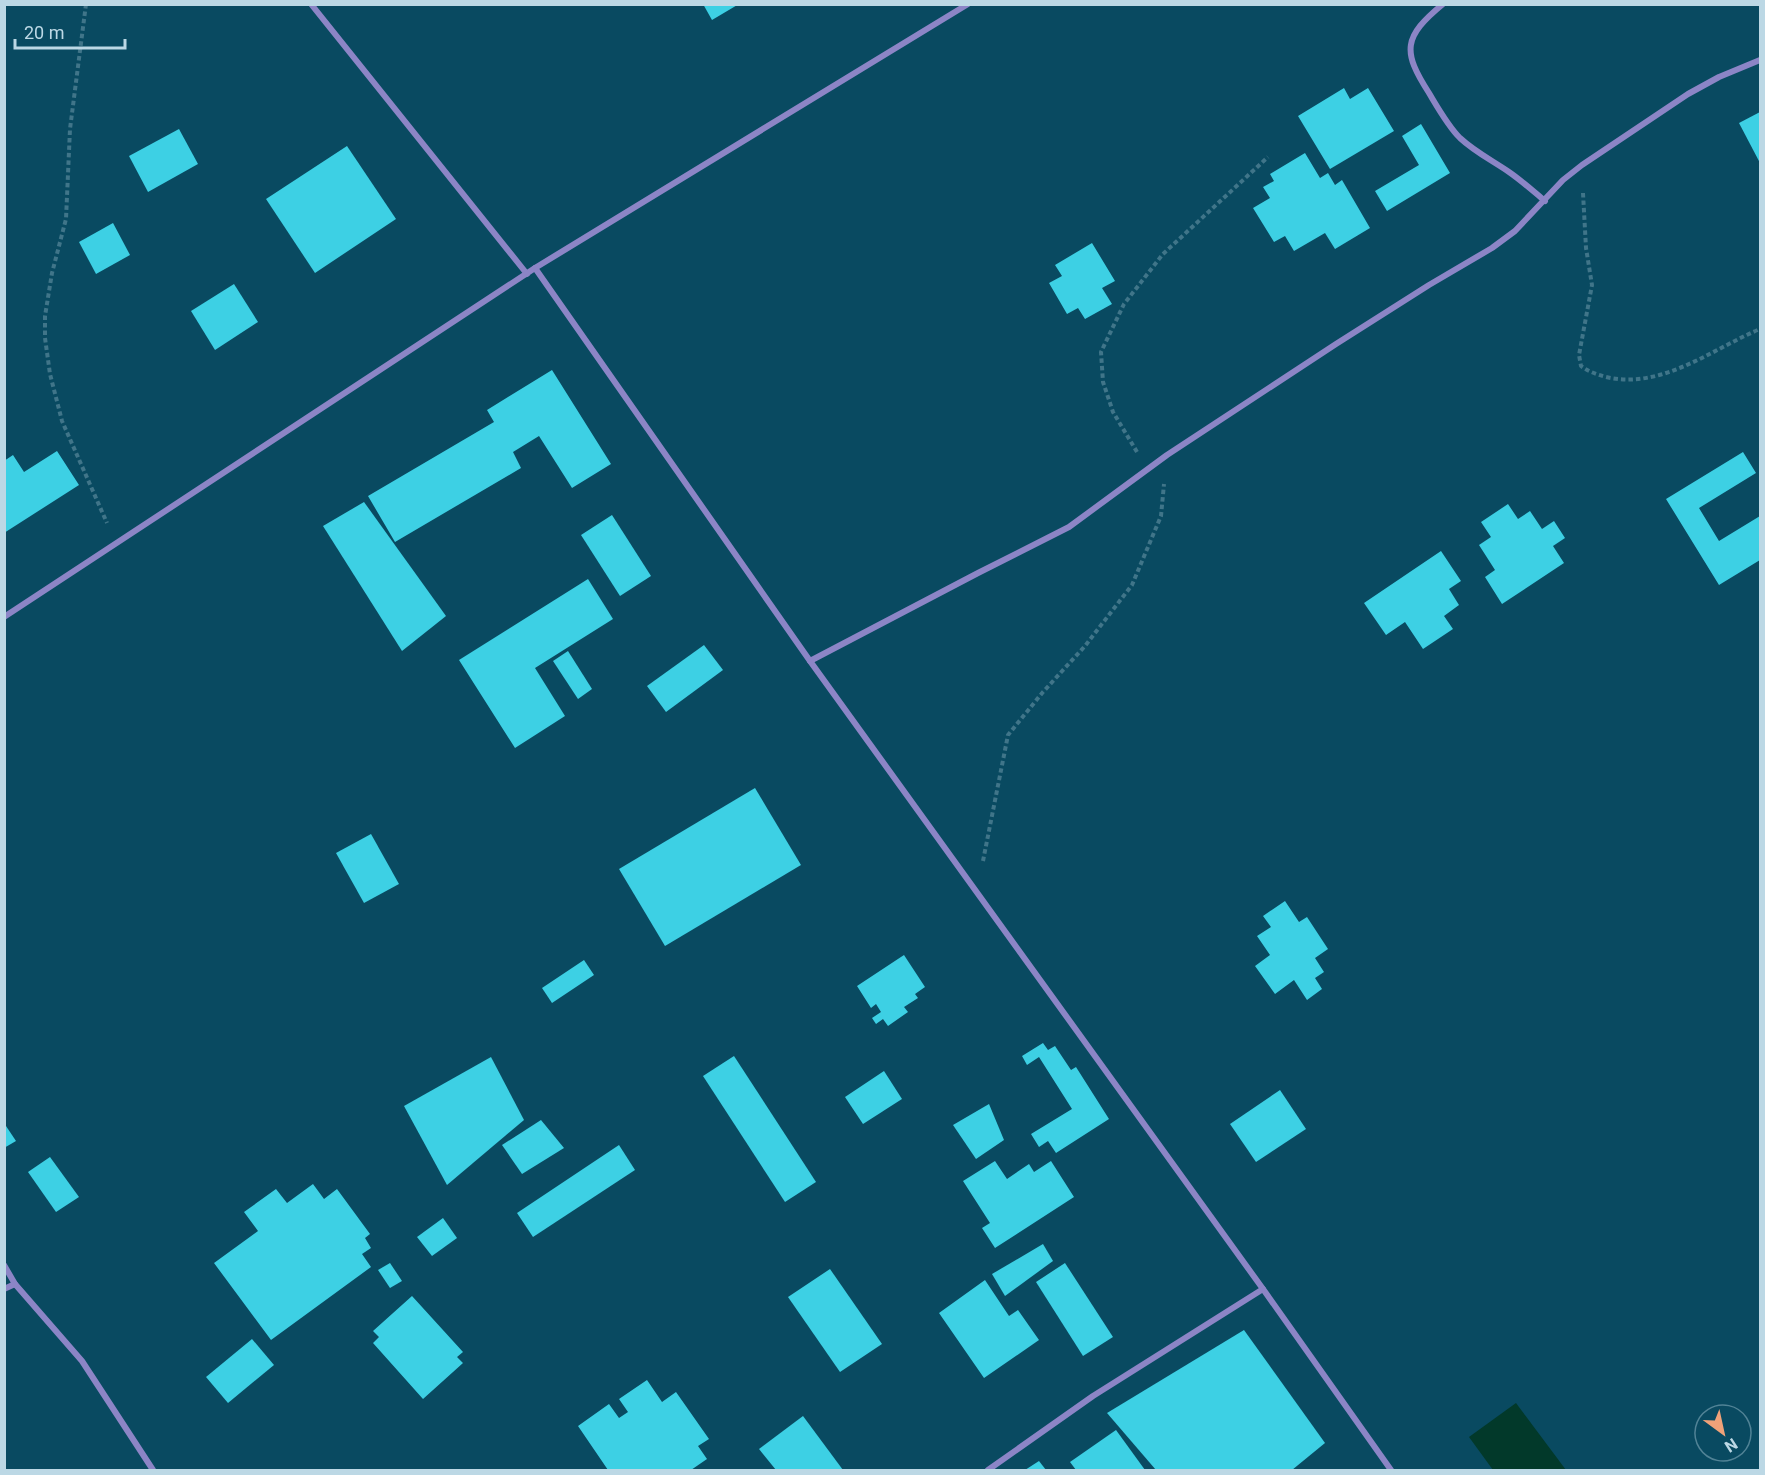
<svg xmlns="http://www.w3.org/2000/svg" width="1765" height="1475" viewBox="0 0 1765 1475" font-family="Roboto,sans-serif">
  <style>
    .water { fill: #02392a }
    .building { fill: #3dd0e4 }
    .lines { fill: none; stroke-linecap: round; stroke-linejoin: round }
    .path { stroke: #407589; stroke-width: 4; stroke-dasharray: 4.5 3; stroke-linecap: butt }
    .minor { stroke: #8c85c6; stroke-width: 6 }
  </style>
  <rect width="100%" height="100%" fill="#094a61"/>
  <!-- water -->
  <path class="water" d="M1516,1403L1566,1470H1493L1469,1437Z"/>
  <!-- building -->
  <g class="building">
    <path d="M703,4H739L712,20Z"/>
    <path d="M1344,88L1350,99L1368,88L1394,131L1330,169L1298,116Z"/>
    <path d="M1760,112V163L1739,123Z"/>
    <path d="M1421,124L1450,173L1387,211L1375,191L1419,165L1402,136Z"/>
    <path d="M179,129L198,164L148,192L129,156Z"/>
    <path d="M347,146L396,219L315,273L266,199Z"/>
    <path d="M1305,153L1320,178L1328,173L1335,185L1342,180L1370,228L1335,249L1325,233L1294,251L1285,236L1274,242L1253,208L1270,198L1263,187L1274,181L1270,174Z"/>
    <path d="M113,223L130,255L96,274L79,242Z"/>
    <path d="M1092,243L1115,281L1102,288L1112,304L1085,319L1078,308L1067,314L1049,283L1062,276L1055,265Z"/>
    <path d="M234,284L258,322L215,350L191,311Z"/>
    <path d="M552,370L611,464L572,488L539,436L513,452L521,468L395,542L368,496L494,422L487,410Z"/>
    <path d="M57,451L79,485L4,533V461L13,455L24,472Z"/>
    <path d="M1743,452L1756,473L1699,508L1719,541L1760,516V560L1719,585L1666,499Z"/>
    <path d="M364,502L446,616L402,651L323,526Z"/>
    <path d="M1508,504L1518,519L1530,511L1542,529L1554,521L1565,538L1553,546L1564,563L1502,604L1485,577L1495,570L1479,545L1491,537L1481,522Z"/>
    <path d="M612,515L651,576L620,596L581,535Z"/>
    <path d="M1441,551L1461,581L1449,589L1459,605L1444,616L1453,629L1423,649L1405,622L1386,635L1364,603Z"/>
    <path d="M588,579L613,619L535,668L565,716L515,748L459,660Z"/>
    <path d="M704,645L723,670L666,712L647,686Z"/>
    <path d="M568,651L592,689L578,699L553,661Z"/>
    <path d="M755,788L801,865L665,946L619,869Z"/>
    <path d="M371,834L399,884L364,903L336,853Z"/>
    <path d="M1285,901L1299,922L1307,917L1328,949L1315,958L1324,972L1315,978L1322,989L1307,1000L1294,980L1275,994L1255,966L1270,955L1257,936L1271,927L1263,916Z"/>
    <path d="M904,955L925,987L915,994L918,998L904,1007L908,1012L888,1026L883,1019L876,1024L872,1018L881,1012L876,1004L871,1008L857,986Z"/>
    <path d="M584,960L594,975L552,1003L542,988Z"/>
    <path d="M1043,1043L1048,1050L1055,1046L1071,1070L1076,1067L1109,1119L1056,1153L1048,1141L1039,1147L1031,1134L1072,1109L1039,1057L1027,1065L1022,1056Z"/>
    <path d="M734,1056L816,1182L785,1202L703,1076Z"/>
    <path d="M491,1057L524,1120L447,1185L404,1106Z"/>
    <path d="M884,1071L902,1099L863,1124L845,1097Z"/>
    <path d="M1280,1090L1306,1129L1256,1162L1230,1124Z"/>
    <path d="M989,1104L1004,1140L976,1159L953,1125Z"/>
    <path d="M541,1120L564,1148L522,1174L502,1145Z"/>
    <path d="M4,1123L16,1141L4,1148Z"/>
    <path d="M619,1145L635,1170L533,1237L517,1213Z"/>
    <path d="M50,1157L79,1197L56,1212L28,1172Z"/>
    <path d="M995,1161L1007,1179L1029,1164L1034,1172L1051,1161L1074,1197L995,1248L982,1228L990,1223L963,1181Z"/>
    <path d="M313,1184L324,1199L337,1189L370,1234L365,1238L371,1248L362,1254L371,1267L271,1340L214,1263L258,1231L244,1212L276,1189L287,1203Z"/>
    <path d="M443,1218L457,1238L432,1256L417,1237Z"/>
    <path d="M1043,1244L1053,1261L1005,1296L992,1274Z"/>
    <path d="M390,1263L402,1281L390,1288L378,1270Z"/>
    <path d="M1065,1263L1113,1337L1083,1356L1036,1282Z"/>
    <path d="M830,1269L882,1344L840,1372L788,1297Z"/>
    <path d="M985,1280L1009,1316L1018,1310L1039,1340L984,1378L939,1313Z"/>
    <path d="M412,1296L463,1352L457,1357L463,1363L423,1399L373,1343L379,1337L373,1331Z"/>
    <path d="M1244,1330L1325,1443L1292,1470H1156L1107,1413Z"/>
    <path d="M252,1339L274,1365L228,1403L206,1377Z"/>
    <path d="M647,1380L662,1402L676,1392L709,1439L698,1446L707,1459L691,1470H608L578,1426L609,1404L619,1418L628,1412L619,1399Z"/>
    <path d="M803,1416L843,1470H776L759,1449Z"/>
    <path d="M1116,1430L1145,1470H1076L1070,1462Z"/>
    <path d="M1039,1461L1046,1470H1025Z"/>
  </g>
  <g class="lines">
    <!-- path -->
    <g class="path">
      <path d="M86,4L70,129L66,219L52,273L45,316V338L50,374L62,421L107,523"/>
      <path d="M1583,193L1586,248L1592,285L1579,355L1581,366C1589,372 1596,374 1606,377C1662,390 1712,349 1760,329"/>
      <path d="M1137,452L1113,412L1103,382L1101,352L1124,304L1163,254L1268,157"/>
      <path d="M983,861L1008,735L1043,692L1085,646L1132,585L1161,516L1164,484"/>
    </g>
    <!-- minor -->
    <g class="minor">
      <path d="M311,4L527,274"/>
      <path d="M1443,4C1403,37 1402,51 1429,93C1438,108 1448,126 1460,138C1475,152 1493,161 1509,172C1522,181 1533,191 1545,201"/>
      <path d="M535,268L810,661L1263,1289L1391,1470"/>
      <path d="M4,617L535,268L968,4"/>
      <path d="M810,661L978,573L1069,527L1167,455L1336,344L1429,285L1492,248L1515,231L1563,180L1582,165L1688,94L1719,77L1760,60"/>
      <path d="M4,1265L15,1284L82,1361L153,1470"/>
      <path d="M4,1289L15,1284"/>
      <path d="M988,1470L1093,1396L1263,1289"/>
    </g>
  </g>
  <!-- border -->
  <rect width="1765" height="1475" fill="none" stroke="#bcd8e5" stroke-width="12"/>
  <!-- north arrow -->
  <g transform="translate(1723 1433) rotate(147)"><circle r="28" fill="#094a61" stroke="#518396" stroke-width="1.5"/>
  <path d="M0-4.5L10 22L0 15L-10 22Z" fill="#f0a279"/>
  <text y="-9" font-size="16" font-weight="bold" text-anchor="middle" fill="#bcd8e5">N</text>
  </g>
  <!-- scale -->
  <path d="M15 39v9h110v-9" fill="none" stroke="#bcd8e5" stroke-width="3"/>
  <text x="24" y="39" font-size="18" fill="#bcd8e5" stroke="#094a61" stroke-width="4.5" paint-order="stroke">20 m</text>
</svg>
